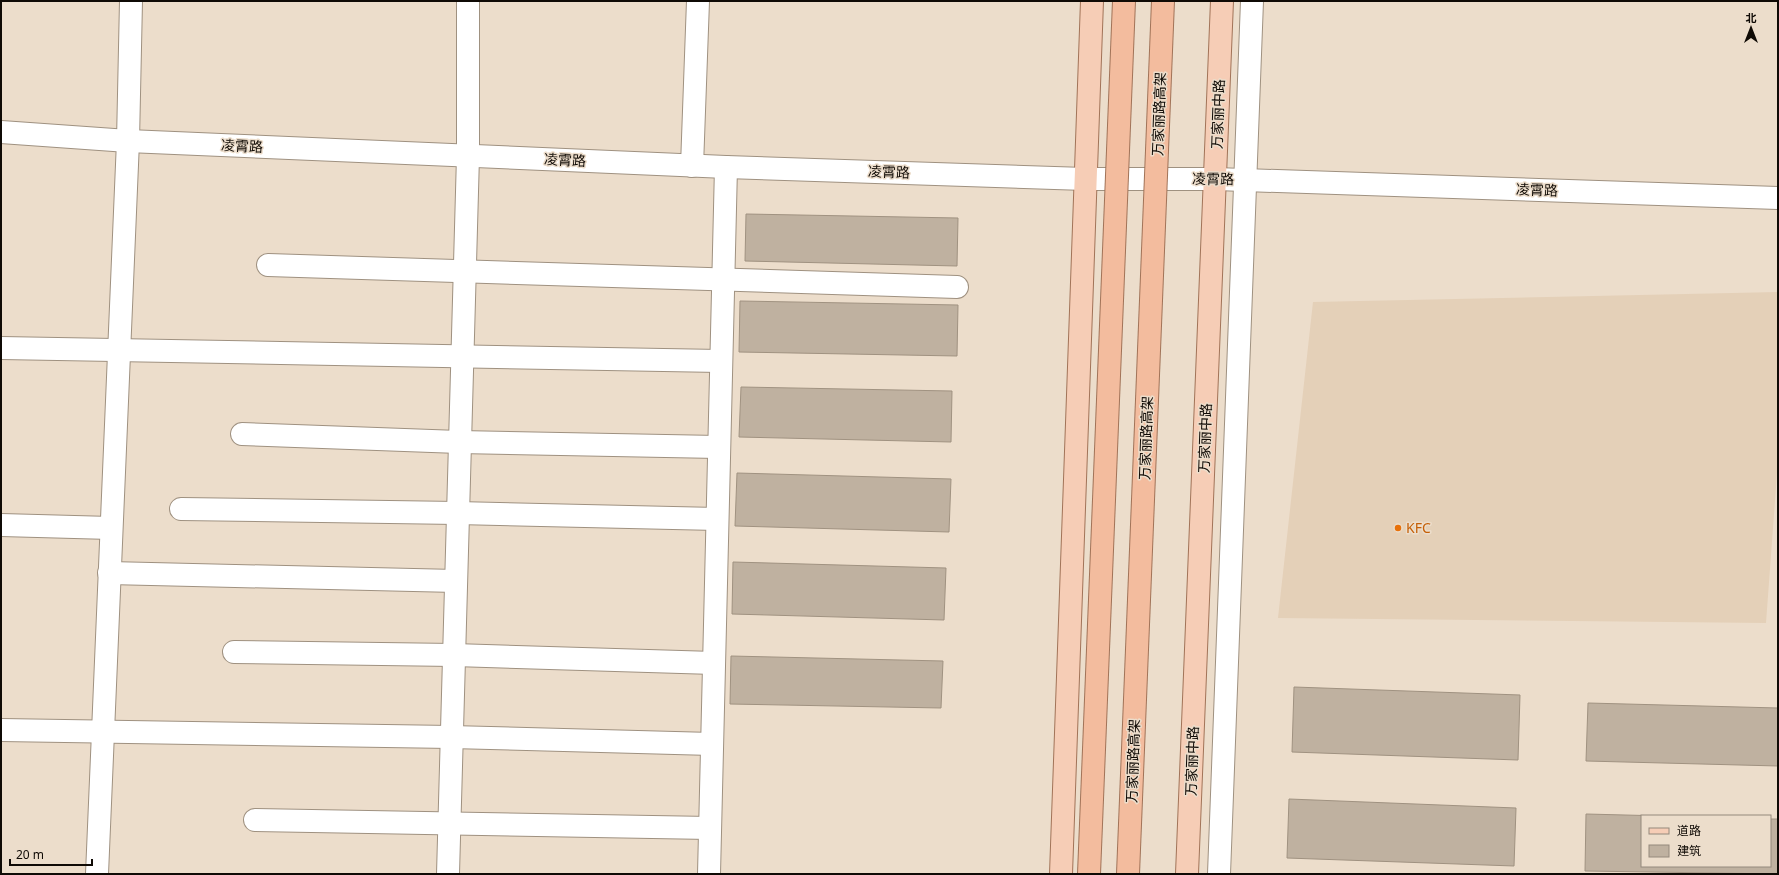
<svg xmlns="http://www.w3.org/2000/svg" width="1779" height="875" viewBox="0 0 1779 875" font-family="'Noto Sans','Noto Sans SC',sans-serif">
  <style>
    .built { fill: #e4d0b8 }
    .building { fill: #bfb1a0; stroke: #a09281 }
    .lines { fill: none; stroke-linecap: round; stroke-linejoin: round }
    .minor-casing { stroke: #9f9180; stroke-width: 24 }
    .tertiary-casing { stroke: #9f9180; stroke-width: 24 }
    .primary-casing { stroke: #a17358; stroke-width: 24 }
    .minor { stroke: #fff; stroke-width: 22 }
    .tertiary { stroke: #fff; stroke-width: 22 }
    .primary { stroke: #f6cdb6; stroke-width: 22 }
    .trunk-bridge-casing { stroke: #a17358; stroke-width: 24; stroke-linecap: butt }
    .trunk-bridge { stroke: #f3bc9e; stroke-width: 22 }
    .food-dot { fill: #e8710a; stroke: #ecddcb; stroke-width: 1.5 }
    .labels { text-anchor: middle; stroke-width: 3; stroke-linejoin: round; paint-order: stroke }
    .street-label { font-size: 14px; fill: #0f0a05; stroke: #ecddcb }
    .food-label { font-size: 14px; fill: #c56008; stroke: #ecddcb; text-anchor: start }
  </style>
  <rect width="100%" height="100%" fill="#ecddcb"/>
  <!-- built -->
  <path class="built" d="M1778,292V460L1766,623L1278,618L1313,302Z"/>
  <!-- building -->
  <g class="building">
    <path d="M746,214L958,218L957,266L745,261Z"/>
    <path d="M740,301L958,305L957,356L739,352Z"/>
    <path d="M741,387L952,391L951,442L739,437Z"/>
    <path d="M737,473L951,479L949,532L735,526Z"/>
    <path d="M733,562L946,568L944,620L732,614Z"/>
    <path d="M731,656L943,661L941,708L730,704Z"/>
    <path d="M1294,687L1520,695L1518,760L1292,752Z"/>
    <path d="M1588,703L1778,708V766L1586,761Z"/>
    <path d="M1289,799L1516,808L1514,866L1287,858Z"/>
    <path d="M1586,814L1664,816H1642V866H1770V819H1778V874L1585,871Z"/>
  </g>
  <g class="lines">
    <defs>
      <g id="minor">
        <path d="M1,132L128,141L726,167L1085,179H1216L1778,198"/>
        <path d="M692,166L698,1"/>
        <path d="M268,265L957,287"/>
        <path d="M1,348L720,361"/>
        <path d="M242,434L459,442L718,447"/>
        <path d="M181,509L457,513L717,519"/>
        <path d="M1,525L111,528"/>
        <path d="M109,573L456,581"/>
        <path d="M234,652L454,655L714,663"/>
        <path d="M1,730L451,737L712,744"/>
        <path d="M255,820L710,828"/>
        <path d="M97,874L128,141L131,1"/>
        <path d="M448,874L468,156V1"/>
        <path d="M709,874L726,167"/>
      </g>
      <path id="tertiary" d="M1219,874L1252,1"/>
      <g id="primary">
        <path d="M1061,874L1092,1"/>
        <path d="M1187,874L1222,1"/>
      </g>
    </defs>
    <!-- minor casing -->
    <use href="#minor" class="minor-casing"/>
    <!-- tertiary casing -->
    <use href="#tertiary" class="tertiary-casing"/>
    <!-- primary casing -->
    <use href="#primary" class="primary-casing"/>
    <!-- minor -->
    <use href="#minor" class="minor"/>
    <!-- tertiary -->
    <use href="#tertiary" class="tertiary"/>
    <!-- primary -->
    <use href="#primary" class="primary"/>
    <defs>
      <g id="trunk-bridge">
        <path d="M1089,874L1124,1"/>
        <path d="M1128,874L1163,1"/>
      </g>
    </defs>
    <!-- trunk-bridge casing -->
    <use href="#trunk-bridge" class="trunk-bridge-casing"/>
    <!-- trunk-bridge -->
    <use href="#trunk-bridge" class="trunk-bridge"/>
  </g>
  <!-- markers -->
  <circle class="food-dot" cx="1398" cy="528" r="4"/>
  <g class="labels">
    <!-- street labels -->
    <g class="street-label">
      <text transform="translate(1159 114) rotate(-88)" y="5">万家丽路高架</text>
      <text transform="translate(1218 114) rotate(-88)" y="5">万家丽中路</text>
      <text transform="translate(242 146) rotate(3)" y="5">凌霄路</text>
      <text transform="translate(565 160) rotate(3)" y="5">凌霄路</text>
      <text transform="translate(889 172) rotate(2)" y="5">凌霄路</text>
      <text transform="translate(1213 179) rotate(1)" y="5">凌霄路</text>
      <text transform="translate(1537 190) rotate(2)" y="5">凌霄路</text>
      <text transform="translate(1146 438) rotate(-88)" y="5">万家丽路高架</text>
      <text transform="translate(1205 438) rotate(-88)" y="5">万家丽中路</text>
      <text transform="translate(1133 761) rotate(-88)" y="5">万家丽路高架</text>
      <text transform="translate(1192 761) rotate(-88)" y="5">万家丽中路</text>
    </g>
    <!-- food labels -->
    <g class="food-label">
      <text x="1406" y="533">KFC</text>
    </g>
  </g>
  <!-- border -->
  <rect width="1779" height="875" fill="none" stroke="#0f0a05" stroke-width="4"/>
  <!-- legend -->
  <rect x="1641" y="815" width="130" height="52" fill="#ecddcb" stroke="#94897c"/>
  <rect x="1649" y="828" width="20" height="6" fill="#f6cdb6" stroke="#94897c"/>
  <text x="1677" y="835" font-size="12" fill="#0f0a05">道路</text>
  <rect x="1649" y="845" width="20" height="12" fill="#bfb1a0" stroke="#94897c"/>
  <text x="1677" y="855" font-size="12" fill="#0f0a05">建筑</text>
  <!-- north arrow -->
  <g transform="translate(1751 28)" stroke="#ecddcb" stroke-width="3" paint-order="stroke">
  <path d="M0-3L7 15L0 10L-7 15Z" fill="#0f0a05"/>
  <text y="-6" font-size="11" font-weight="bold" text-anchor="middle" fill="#0f0a05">北</text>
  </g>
  <!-- scale -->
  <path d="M10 859v6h82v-6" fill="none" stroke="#0f0a05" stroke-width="2"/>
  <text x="16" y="859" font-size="12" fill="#0f0a05" stroke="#ecddcb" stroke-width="3" paint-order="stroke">20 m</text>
</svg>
